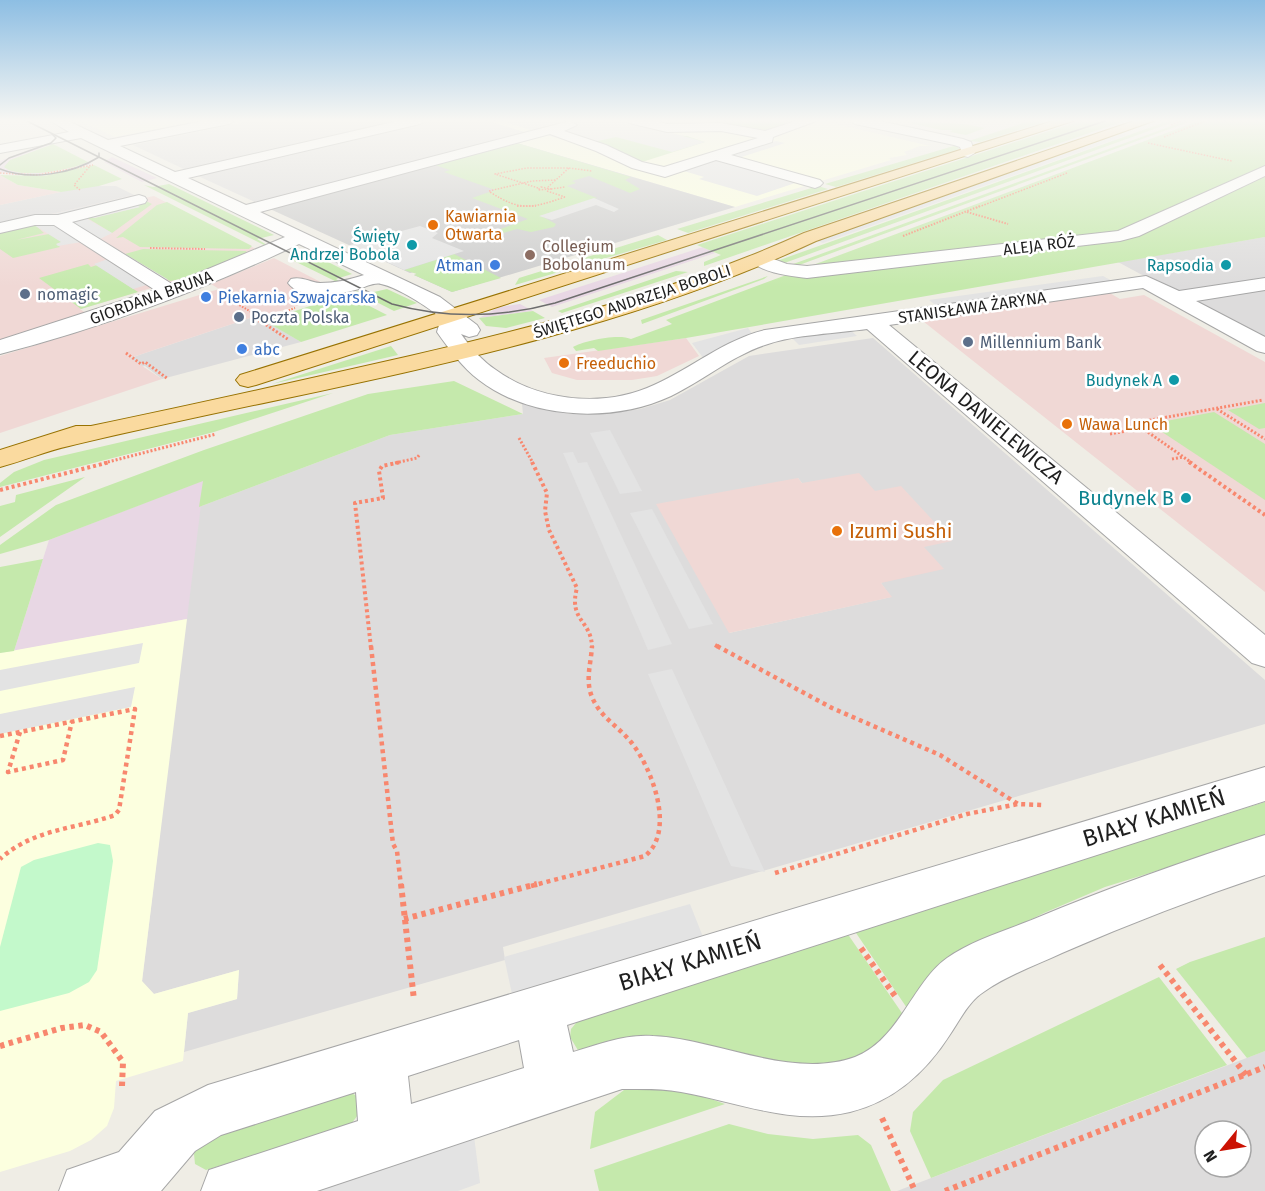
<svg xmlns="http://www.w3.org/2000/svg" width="1265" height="1191" viewBox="0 0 1265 1191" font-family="'Fira Sans',sans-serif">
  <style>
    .residential { fill: #dddcdc; fill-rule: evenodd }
    .commercial { fill: #f0d8d5 }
    .industrial { fill: #e8d7e4 }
    .education { fill: #fcffdf }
    .religious { fill: #cdcdcd }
    .grass { fill: #c5e9ac }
    .park { fill: #c3f9cb }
    .parking { fill: #e3e3e3 }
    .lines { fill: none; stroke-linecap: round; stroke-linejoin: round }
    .minor-casing { stroke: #a6a6a6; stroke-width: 2 }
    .major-casing { stroke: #977202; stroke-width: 2 }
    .path-far5 { stroke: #f8876e; stroke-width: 1.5; stroke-dasharray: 1.5 1.5; stroke-linecap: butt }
    .path-far4 { stroke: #f8876e; stroke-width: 2; stroke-dasharray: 1.5 1.5; stroke-linecap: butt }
    .path-far3 { stroke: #f8876e; stroke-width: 3; stroke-dasharray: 2 2; stroke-linecap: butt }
    .path-far2 { stroke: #f8876e; stroke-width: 4; stroke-dasharray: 3 3; stroke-linecap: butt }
    .path-far1 { stroke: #f8876e; stroke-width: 4.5; stroke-dasharray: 4 4; stroke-linecap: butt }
    .path { stroke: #f8876e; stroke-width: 6; stroke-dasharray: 4.5 4.5; stroke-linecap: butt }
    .minor { fill: #fff; fill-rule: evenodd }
    .major { fill: #fada9f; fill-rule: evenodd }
    .tram { stroke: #6d6d6d; stroke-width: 1.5 }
    .food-dot { fill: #e8710a; stroke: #fff; stroke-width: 2 }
    .culture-dot { fill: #0f9aa8; stroke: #fff; stroke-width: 2 }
    .education-dot { fill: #8d6e63; stroke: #fff; stroke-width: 2 }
    .shop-dot { fill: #3f7fe0; stroke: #fff; stroke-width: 2 }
    .service-dot { fill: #5c6f8a; stroke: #fff; stroke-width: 2 }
    .labels { text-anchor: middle; stroke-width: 5; stroke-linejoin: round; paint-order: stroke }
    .far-food-label { font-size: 16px; fill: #c56008; stroke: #fff; text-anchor: start }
    .far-culture-label { font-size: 16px; fill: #0d838f; stroke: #fff; text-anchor: end }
    .far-street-label { font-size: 16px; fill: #1f1f1f; stroke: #fff }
    .far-education-label { font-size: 16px; fill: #785e54; stroke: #fff; text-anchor: start }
    .far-shop-label { font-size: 16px; fill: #366cbe; stroke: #fff; text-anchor: start }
    .far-service-label { font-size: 16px; fill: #4e5e75; stroke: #fff; text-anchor: start }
    .street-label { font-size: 20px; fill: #1f1f1f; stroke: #fff }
    .culture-label { font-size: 20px; fill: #0d838f; stroke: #fff; text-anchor: end }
    .food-label { font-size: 20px; fill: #c56008; stroke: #fff; text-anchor: start }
    .near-street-label { font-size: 24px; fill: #1f1f1f; stroke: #fff }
  </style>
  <rect width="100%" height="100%" fill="#efede5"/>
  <!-- residential -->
  <g class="residential">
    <path d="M256,120H409L188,171L133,145Z"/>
    <path d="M436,120H485L528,132L257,203L198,176Z"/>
    <path d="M88,186H116L134,195L0,226V205Z"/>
    <path d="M1265,237V341L1118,262Z"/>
    <path d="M262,314L265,316L261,318L301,342L162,379L145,366L141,367L130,358Z"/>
    <path d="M873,338L1265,680V724L503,947L505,960L184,1052L188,1013L237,999L239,970L154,994L142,982L199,507L390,435L523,414L522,404L571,414H606L640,409L670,400L749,356ZM798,478L802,483L875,491L952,540L924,546L881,583L891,597L729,633Z"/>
    <path d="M1265,1051V1191H897L1131,1102ZM1205,1131H1241V1167H1205Z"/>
  </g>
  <!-- commercial -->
  <g class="commercial">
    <path d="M0,175L18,185L61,192L0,205Z"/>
    <path d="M134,195L140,199L154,196L256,249L182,279L80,309L87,314L0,340V226Z"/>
    <path d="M274,258L340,292L265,316L262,314L130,358L162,379L0,433V356L219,289L211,284Z"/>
    <path d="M1108,292L1120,299L1144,295L1265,362V592L919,318Z"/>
    <path d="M686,338L699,356L657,376L632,380H577L552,373L544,358Z"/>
    <path d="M859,473L875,491L901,486L952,541L924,547L944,569L881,583L892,597L729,633L656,504L798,478L802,483Z"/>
  </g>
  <!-- industrial -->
  <g class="industrial">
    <path d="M49,142L53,144L22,155L42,172L71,168L88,162L92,164L40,174L17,175L0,172V161Z"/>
    <path d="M112,157L144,172L157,178L142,182L104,162Z"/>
    <path d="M703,247L715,253L552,307L539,300Z"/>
    <path d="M520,304L533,311L479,318L499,307Z"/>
    <path d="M204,480L187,619L14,651L49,540Z"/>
  </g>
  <!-- education -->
  <g class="education">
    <path d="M78,120H200L115,137Z"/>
    <path d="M485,120H819L930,146H920L904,152L907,155L889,158L891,160L735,207L517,143L541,137Z"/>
    <path d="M187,619L142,981L154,994L239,970L237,999L188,1013L183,1061L116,1081L114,1108L107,1126L91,1140L70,1151L0,1172V653Z"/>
  </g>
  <!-- religious -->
  <path class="religious" d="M517,143L735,207L452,292L414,275L417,274L414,272L410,273L270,209Z"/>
  <!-- grass -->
  <g class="grass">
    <path d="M715,120H805L765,131L741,126L704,124Z"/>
    <path d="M1032,120H1050L980,142L969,141Z"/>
    <path d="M1083,120H1127L704,266V262L721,255L697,245Z"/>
    <path d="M1171,120H1179L779,265L774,262Z"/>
    <path d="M1188,120H1194L791,268L785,267Z"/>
    <path d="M1201,120H1265V237L686,338L598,351L594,348L576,351L573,347C582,341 619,333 631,339L672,324L666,320Z"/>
    <path d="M916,122L964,124L985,128L966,135L950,132L952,130H941L910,123Z"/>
    <path d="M560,130L687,136L705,142L639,163Z"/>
    <path d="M517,143L631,177L625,180L640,189L630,193L589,176L572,181L576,183L567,186L597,198L541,216L556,224L554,227L531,232L517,229L503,233L495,231L528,219L472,198L495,190L444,172L450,170L435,165Z"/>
    <path d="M53,144L88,162C70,170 20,180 4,167L10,160Z"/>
    <path d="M957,145L959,149L836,187L825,184Z"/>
    <path d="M94,165L122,179L99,186L61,192L18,185L0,175L44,176Z"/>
    <path d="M169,184L274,235L257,239L267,245L266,246L144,185L153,187Z"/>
    <path d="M818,186L828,189L688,233L677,229Z"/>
    <path d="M146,201L152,204L112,233L84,216L89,215L94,218L139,207L135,204Z"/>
    <path d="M167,202L252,246L249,249L140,247L123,237L116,238L157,205Z"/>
    <path d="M34,224L44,233L16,240L49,234L62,242L57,244L60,247L13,258L0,249V230Z"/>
    <path d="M658,235L667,240L515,285L519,278Z"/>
    <path d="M143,249L246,251L247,253L182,279L170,281L125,254Z"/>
    <path d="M454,254L501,278L452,292L414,275L417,274L404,270Z"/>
    <path d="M314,255L352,274L336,279L342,283H339L290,259L298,260Z"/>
    <path d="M88,264L91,267L97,265L138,292L81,309L39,278Z"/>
    <path d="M676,271L688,272L562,313L558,311Z"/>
    <path d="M768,276L764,279L642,324L641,320Z"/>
    <path d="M351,289L365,294L387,289L417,303L394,311Z"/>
    <path d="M346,294L387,315L301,342L265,321Z"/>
    <path d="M533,311L545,318L506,328L486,326L479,318Z"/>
    <path d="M391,346L398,355L272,384Z"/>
    <path d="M454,381L523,414L390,435L199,507L203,481L49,540L0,554V545L56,505L204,450L368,394Z"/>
    <path d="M333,393L214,432L0,487V483L14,472L44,460Z"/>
    <path d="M1265,403V428L1259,429L1228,410Z"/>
    <path d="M1214,412L1265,444V500L1150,424Z"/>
    <path d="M85,477L0,537V506L15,502L16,495Z"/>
    <path d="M43,559L14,651L0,653V567Z"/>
    <path d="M1265,802V837L1105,887L1044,913L950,959L909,1011L854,930Z"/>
    <path d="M847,933L904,1016L875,1052L852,1061L807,1069L579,1052L570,1037L571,1029L581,1017Z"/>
    <path d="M1265,937V1051L1247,1058L1176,969L1190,962Z"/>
    <path d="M1159,977L1227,1065L931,1178L910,1131L913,1112L943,1080Z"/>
    <path d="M683,1089L725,1104L590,1149L595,1112L624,1090Z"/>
    <path d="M347,1091C369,1099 361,1114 348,1127L206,1170L195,1164L194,1154L203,1138Z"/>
    <path d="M729,1124L768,1134L813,1139L858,1135L871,1145L891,1191H599L594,1170Z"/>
  </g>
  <!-- park -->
  <path class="park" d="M98,843L110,845L113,861L97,970L89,982L69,993L0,1011V947L21,867L34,860Z"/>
  <!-- parking -->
  <g class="parking">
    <path d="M498,120H663L684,125L665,131L705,142L672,152L616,137L580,145Z"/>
    <path d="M1121,134L1127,135L823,243L817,241Z"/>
    <path d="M776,141L785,143L729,161L801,181L757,196L699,179L704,177L684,171Z"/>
    <path d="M134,195L146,201L136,204L140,207L94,218L89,215L84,217L112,233L100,239L167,279L133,289L94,264L108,259L81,242L58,246L56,244L61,242L26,220Z"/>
    <path d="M594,198L619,209L614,212L596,205L552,220L539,216Z"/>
    <path d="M420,226L438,233L432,238L464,251L404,270L350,245Z"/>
    <path d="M1103,276L1114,282L938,307L929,300Z"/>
    <path d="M748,328L753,335L704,359L692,343Z"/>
    <path d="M849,329L857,336L799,345L791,337Z"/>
    <path d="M610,430L642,491L620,494L590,433Z"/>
    <path d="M573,452L578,463L587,462L672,644L648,650L563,453Z"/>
    <path d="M652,509L713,624L689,629L630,513Z"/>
    <path d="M143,643L139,663L0,691V670Z"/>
    <path d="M672,669L765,872L731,866L648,674Z"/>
    <path d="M135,687L131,707L0,734V714Z"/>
    <path d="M690,904L703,937L512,994L504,957Z"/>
    <path d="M474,1136L480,1183L458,1191H310Z"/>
  </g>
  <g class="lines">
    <defs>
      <g id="minor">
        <path d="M49,120H66L108,140L208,120H235L229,124L120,146L175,172L402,120H426L420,124L188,178L246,205L570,121L577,125L564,131L606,145L642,162L664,167L758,138L721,131L667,132L629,123L628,120H651L667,124L721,123L765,131L799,120H819L773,137L772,142L731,155L820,180L823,183L820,186L815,188L716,160L665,177L632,168L596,151L550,134L260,212L440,297L477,325L480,330L477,335L469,337L461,334C471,348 482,361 496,370C540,402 605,408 654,385C692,368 724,340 765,330L1146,276L1179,291L1265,278V290L1196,301L1265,337V353L1257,351L1143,288L889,325L1265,635V667L1252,663L867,329C838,333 794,335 768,344C733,355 704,380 671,396C613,423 531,420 479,380C462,367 449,349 437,332L441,318C428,307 397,287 381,284C375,282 365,287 359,289C341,294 301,301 288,283L291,279C302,276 309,282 320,283C335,283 349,280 364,275L299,244C207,288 99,329 0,354V340L155,290L54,225H35L0,233V223L35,215H58L139,195L145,197L147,200L145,203L72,222L172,284L285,237L81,138L0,153V145L69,132Z"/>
        <path d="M849,120H875L963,139L971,142L975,153L968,157L963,156L960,147L954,145L855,124Z"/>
        <path d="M1265,166V176L1139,236L1120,241L807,278C792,276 760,273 751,260L753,256L760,254L787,264L807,266L1118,231Z"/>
        <path d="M1265,767V801L567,1025L573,1052C600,1044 625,1034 653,1036C717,1039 792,1080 855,1057C899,1040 913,982 947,958C973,940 1005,931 1034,919C1110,887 1187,860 1265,835V875C1196,898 1129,924 1062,953C1036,965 1008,975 985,991C969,1001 961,1018 951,1033C927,1071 895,1101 850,1112C791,1126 738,1102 681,1092C661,1088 642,1089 622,1089L317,1191H201L209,1170L358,1121L356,1092L221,1135L195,1151L161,1191H59L67,1170L119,1152L155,1111L208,1085ZM519,1040L524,1068L411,1104L408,1076Z"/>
      </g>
      <g id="major">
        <path d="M1056,120H1076L256,385L248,387L240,385L236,380L240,375Z"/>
        <path d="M1137,120H1156L816,241C581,351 319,386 69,446C46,451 23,461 0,467V450L76,426H91C197,404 304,380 410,356C544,325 678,290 804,233Z"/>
      </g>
    </defs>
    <!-- minor casing -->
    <use href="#minor" class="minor-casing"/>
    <!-- major casing -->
    <use href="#major" class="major-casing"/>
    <!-- path-far5 -->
    <g class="path-far5">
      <path d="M1171,125L1184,120"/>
      <path d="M1164,137L1208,120"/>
      <path d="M1148,143L1232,161"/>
      <path d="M569,168L592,171"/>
      <path d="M0,173L37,175L93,165"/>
      <path d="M541,187L551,189L538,190Z"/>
      <path d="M538,188L495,174L527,168H569L548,187"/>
      <path d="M551,189L565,187"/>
      <path d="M80,190L74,185L90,166"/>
      <path d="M489,191L532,181L556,180"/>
      <path d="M547,191L565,197"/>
      <path d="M490,192C521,212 532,208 565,197"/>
      <path d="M976,208L1067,173"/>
    </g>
    <!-- path-far4 -->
    <g class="path-far4">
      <path d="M517,206H536"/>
      <path d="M967,212L1008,224"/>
      <path d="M903,236L980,206"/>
      <path d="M150,248L205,249"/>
      <path d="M224,296L258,316L256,319"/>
      <path d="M263,319L295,308"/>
    </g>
    <!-- path-far3 -->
    <g class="path-far3">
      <path d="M256,318L289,340"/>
      <path d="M258,321L267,318"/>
      <path d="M126,353L141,364L145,362L168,379"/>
      <path d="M1217,409L1265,439"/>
      <path d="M1142,428L1145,421L1263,400"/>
      <path d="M1110,434L1142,428L1192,463"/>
      <path d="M519,438L533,463"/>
      <path d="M1172,459L1183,457"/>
      <path d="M104,463L216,434"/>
      <path d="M395,463L417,458L420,454"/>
    </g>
    <!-- path-far2 -->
    <g class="path-far2">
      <path d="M532,462L547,493L545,511L549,530L577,588C568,621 592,620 592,648"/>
      <path d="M1189,462L1265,515"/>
      <path d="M0,490L110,462"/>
      <path d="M715,645L720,648"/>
      <path d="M371,648L355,503L383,498L379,471L382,466L401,462"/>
    </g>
    <!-- path-far1 -->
    <g class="path-far1">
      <path d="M371,646L393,844L397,851L401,886"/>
      <path d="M717,646L832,708L940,755L1018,804"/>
      <path d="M20,732L8,772L63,760L72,721"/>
      <path d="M0,736L135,709L119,810L115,815C73,830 35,828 0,859"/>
      <path d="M775,873L967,814L1018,804L1042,805"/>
      <path d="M531,886L645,856C676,831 652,768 631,742C618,726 600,717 592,697C585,680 591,664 592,646"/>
    </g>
    <!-- path -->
    <g class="path">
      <path d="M401,884L414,1000"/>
      <path d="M404,919L537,884"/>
      <path d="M861,948L895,996"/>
      <path d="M1160,965L1246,1075"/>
      <path d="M0,1046L62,1028L85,1025L101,1032L123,1062L122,1086"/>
      <path d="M882,1118L915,1191"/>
      <path d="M945,1191L1265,1067"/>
    </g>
    <!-- minor -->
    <use href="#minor" class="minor"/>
    <!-- major -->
    <use href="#major" class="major"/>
    <!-- tram -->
    <g class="tram">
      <path d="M25,120L392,304C447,319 500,318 555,303L1108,120"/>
      <path d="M0,165L9,158L51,143L56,138L52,134"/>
      <path d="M0,169C30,181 72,174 99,157V153"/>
    </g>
  </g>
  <!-- sky -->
  <linearGradient id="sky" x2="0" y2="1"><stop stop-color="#8dbee3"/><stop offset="0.42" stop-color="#f8f7f3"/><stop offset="1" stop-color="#f8f7f3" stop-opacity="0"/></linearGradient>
  <rect width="1265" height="287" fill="url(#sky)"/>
  <!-- markers -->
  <g class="food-dot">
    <circle cx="433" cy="225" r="6"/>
    <circle cx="564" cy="363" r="6"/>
    <circle cx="1067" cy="424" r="6"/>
    <circle cx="837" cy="531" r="6"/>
  </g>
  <g class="culture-dot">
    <circle cx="412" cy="245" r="6"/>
    <circle cx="1226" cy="265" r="6"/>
    <circle cx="1174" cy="380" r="6"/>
    <circle cx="1186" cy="498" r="6"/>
  </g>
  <circle class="education-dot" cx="530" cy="255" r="6"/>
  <g class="shop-dot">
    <circle cx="495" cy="265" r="6"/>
    <circle cx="206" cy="297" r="6"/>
    <circle cx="242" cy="349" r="6"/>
  </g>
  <g class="service-dot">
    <circle cx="25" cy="294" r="6"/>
    <circle cx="239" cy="317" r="6"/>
    <circle cx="968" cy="342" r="6"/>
  </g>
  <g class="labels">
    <!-- far-food labels -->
    <g class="far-food-label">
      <text x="445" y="222">Kawiarnia<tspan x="445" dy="18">Otwarta</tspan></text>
      <text x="576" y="369">Freeduchio</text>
      <text x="1079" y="430">Wawa Lunch</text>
    </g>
    <!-- far-culture labels -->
    <g class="far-culture-label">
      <text x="400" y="242">Święty<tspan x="400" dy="18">Andrzej Bobola</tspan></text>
      <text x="1214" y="271">Rapsodia</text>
      <text x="1162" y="386">Budynek A</text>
    </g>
    <!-- far-street labels -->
    <g class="far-street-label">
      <text transform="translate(1039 245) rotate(-7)" y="6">ALEJA RÓŻ</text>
      <text transform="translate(151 297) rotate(-20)" y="6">GIORDANA BRUNA</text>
      <text transform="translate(632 301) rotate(-18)" y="6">ŚWIĘTEGO ANDRZEJA BOBOLI</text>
      <text transform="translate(972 307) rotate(-8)" y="6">STANISŁAWA ŻARYNA</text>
    </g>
    <!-- far-education labels -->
    <g class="far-education-label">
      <text x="542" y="252">Collegium<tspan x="542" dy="18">Bobolanum</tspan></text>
    </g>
    <!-- far-shop labels -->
    <g class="far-shop-label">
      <text x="483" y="271" text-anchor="end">Atman</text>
      <text x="218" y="303">Piekarnia Szwajcarska</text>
      <text x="254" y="355">abc</text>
    </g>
    <!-- far-service labels -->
    <g class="far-service-label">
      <text x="37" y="300">nomagic</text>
      <text x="251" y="323">Poczta Polska</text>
      <text x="980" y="348">Millennium Bank</text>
    </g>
    <!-- street labels -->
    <g class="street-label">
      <text transform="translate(986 417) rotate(40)" y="7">LEONA DANIELEWICZA</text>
    </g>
    <!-- culture labels -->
    <g class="culture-label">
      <text x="1174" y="505">Budynek B</text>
    </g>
    <!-- food labels -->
    <g class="food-label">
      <text x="849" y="538">Izumi Sushi</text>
    </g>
    <!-- near-street labels -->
    <g class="near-street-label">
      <text transform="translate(1154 818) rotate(-17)" y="8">BIAŁY KAMIEŃ</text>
      <text transform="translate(690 962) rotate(-17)" y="8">BIAŁY KAMIEŃ</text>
    </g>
  </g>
  <!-- north arrow -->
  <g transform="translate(1223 1149) rotate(240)"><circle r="28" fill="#ffffff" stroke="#a5a5a5" stroke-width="1.5"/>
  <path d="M0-4.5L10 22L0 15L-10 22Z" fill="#cb1203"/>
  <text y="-9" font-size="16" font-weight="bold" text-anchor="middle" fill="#1f1f1f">N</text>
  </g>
</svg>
